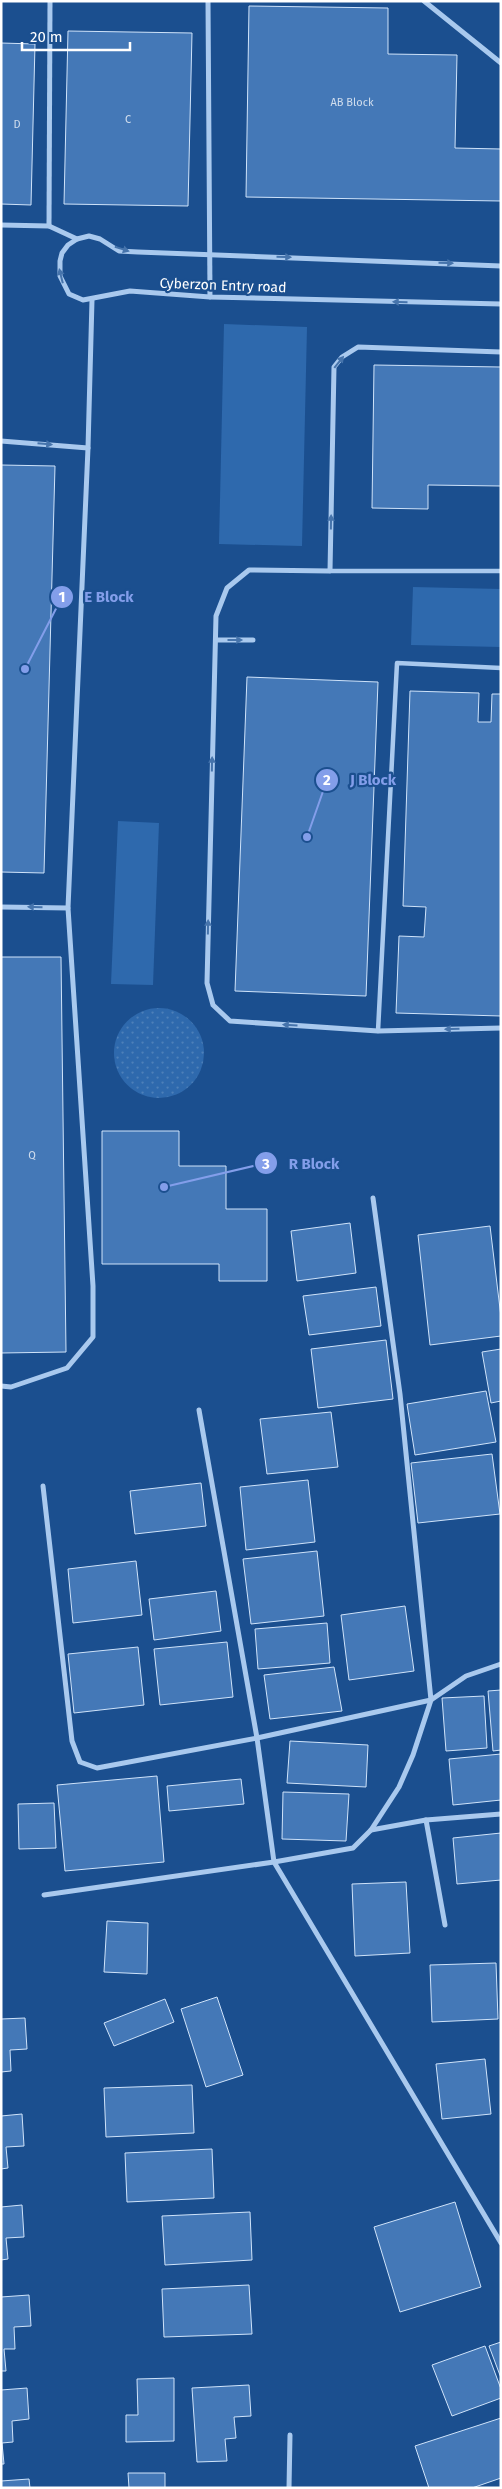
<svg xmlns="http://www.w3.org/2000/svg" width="502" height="2489" viewBox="0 0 502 2489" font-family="'Fira Sans',sans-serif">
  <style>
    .green { fill: url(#green-dots) }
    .pitch { fill: #2e69ad }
    .building { fill: #4478b7; stroke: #cfe3fa }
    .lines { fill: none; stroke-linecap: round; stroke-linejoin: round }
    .pedestrian { stroke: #a9c9ee; stroke-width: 4.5 }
    .minor { stroke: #a9c9ee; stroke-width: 5 }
    .oneway { fill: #4674ac }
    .labels { text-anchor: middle; stroke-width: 4.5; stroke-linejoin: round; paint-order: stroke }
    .number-label { font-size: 11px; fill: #d0dded }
    .street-label { font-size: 14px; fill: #fff; stroke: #1b4f8f }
    .leader { fill: none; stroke: #839eea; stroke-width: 2 }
    .callout-dot { fill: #839eea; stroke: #1b4f8f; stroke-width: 2 }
    .mark-label { font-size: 15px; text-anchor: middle; font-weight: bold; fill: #fff }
    .callout-label { font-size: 15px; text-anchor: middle; font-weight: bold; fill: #839eea; stroke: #1b4f8f; stroke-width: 4.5; stroke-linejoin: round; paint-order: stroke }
  </style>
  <defs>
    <pattern id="green-dots" width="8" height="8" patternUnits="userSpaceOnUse" patternTransform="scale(1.25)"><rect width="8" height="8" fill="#2e69ad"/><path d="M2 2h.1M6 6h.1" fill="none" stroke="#4d80b9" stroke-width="1.8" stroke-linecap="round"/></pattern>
  </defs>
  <rect width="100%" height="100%" fill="#1b4f8f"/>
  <!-- green -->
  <circle class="green" cx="159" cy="1053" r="45"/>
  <!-- pitch -->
  <g class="pitch">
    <path d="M224,324L307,327L302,546L219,544Z"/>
    <path d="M413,587L501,589V647L411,645Z"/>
    <path d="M118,821L159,823L153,985L111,984Z"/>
  </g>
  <!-- building -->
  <g class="building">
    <path d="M249,6L388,8V54L457,55L455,148L501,149V201L246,197Z"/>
    <path d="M68,31L192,33L188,206L64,204Z"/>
    <path d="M1,43L35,44L31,205L1,204Z"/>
    <path d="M374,365L501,367V486L428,485V509L372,508Z"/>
    <path d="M1,465L55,466L44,873L1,872Z"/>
    <path d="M247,677L378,682L366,996L235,991Z"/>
    <path d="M410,691L479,693L478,722H491L492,694H501V1016L396,1013L399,936L424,937L426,907L403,906Z"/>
    <path d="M1,957H61L66,1352L1,1353Z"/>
    <path d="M102,1131H179V1166H226V1209H267V1281H219V1264H102Z"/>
    <path d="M350,1223L356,1273L297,1281L291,1231Z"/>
    <path d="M490,1226L501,1317V1336L430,1345L418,1235Z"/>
    <path d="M376,1287L381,1326L309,1335L303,1296Z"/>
    <path d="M386,1340L393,1399L318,1408L311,1349Z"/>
    <path d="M501,1349V1401L491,1403L482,1352Z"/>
    <path d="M486,1391L496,1442L415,1455L407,1404Z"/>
    <path d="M331,1412L338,1467L267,1474L260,1419Z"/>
    <path d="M492,1454L500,1514L418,1523L411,1463Z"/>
    <path d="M308,1480L315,1542L246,1550L240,1487Z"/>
    <path d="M201,1483L206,1526L135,1534L130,1491Z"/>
    <path d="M317,1551L324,1616L251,1624L243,1559Z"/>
    <path d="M136,1561L142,1615L73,1623L68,1569Z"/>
    <path d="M216,1591L221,1631L154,1640L149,1599Z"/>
    <path d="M405,1606L414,1671L349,1680L341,1615Z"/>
    <path d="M327,1623L330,1663L258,1669L255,1629Z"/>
    <path d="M227,1642L233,1697L160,1705L154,1649Z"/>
    <path d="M138,1647L144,1705L74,1713L68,1654Z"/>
    <path d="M334,1667L342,1711L270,1719L264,1675Z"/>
    <path d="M501,1690V1750L493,1751L488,1691Z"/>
    <path d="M484,1696L487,1748L446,1751L442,1698Z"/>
    <path d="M290,1741L368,1745L366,1787L287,1783Z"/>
    <path d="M501,1754V1800L453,1805L449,1759Z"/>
    <path d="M157,1776L164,1862L65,1871L57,1785Z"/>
    <path d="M241,1779L244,1804L169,1811L167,1786Z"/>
    <path d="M283,1792L349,1794L346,1841L282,1839Z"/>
    <path d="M54,1803L56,1848L19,1849L18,1804Z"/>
    <path d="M501,1833V1880L457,1884L453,1838Z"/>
    <path d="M406,1882L410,1953L355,1956L352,1884Z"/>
    <path d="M107,1921L148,1923L147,1974L104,1972Z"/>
    <path d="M496,1963L498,2019L432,2022L430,1965Z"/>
    <path d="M217,1997L243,2075L206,2087L181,2009Z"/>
    <path d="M165,1999L174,2022L114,2046L104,2023Z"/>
    <path d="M25,2018L27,2049L10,2050L11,2071L1,2072V2019Z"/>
    <path d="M485,2059L491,2114L442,2119L436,2064Z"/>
    <path d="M192,2085L194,2133L106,2137L104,2088Z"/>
    <path d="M22,2114L24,2146L6,2147L8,2168L1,2169V2116Z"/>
    <path d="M212,2149L214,2198L127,2202L125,2153Z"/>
    <path d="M455,2202L481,2287L400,2312L374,2227Z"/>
    <path d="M22,2205L24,2237L6,2238L8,2259L1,2260V2207Z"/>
    <path d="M250,2212L252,2260L165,2265L162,2216Z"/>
    <path d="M249,2285L252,2334L164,2337L162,2289Z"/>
    <path d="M29,2295L31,2326L14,2327L15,2349H4L6,2371H1V2297Z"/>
    <path d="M501,2342V2378L489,2346Z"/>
    <path d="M485,2346L501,2389V2398L452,2416L432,2365Z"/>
    <path d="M174,2378V2441L126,2442V2415H138L137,2379Z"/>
    <path d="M249,2385L251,2416L234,2417L236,2438L225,2439L227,2461L197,2462L192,2388Z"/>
    <path d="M27,2388L29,2419L12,2421L13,2442L2,2443L4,2464H1V2390Z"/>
    <path d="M501,2418V2478L472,2488H429L415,2446Z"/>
    <path d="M128,2473H165V2488H129Z"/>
    <path d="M29,2479L30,2488H1V2481Z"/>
  </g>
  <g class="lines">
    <!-- pedestrian -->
    <g class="pedestrian">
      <path d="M330,571H501"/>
      <path d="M378,1031L397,663L501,668"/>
    </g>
    <!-- minor -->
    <g class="minor">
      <path d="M208,1L210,297"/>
      <path d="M424,1L501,63"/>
      <path d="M1,225L49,226L77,239"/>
      <path d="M49,226L50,1"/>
      <path d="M501,266L138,252L119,251L100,239L89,236L77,239L68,245L62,253L60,261V276L69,294L83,300L130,291L210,297L501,304"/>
      <path d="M501,352L358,347L342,357L334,367L330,571L249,570L227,588L216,616L207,983L213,1005L230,1021L378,1031L501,1028"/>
      <path d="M1,441L88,448"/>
      <path d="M216,640H253"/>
      <path d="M1,907L68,908"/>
      <path d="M1,1386L11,1387L67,1368L93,1337V1286L68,908L88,448L92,300"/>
      <path d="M199,1410L257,1738L274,1862L501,2243"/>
      <path d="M43,1486L72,1741L80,1762L97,1768L257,1738L431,1700L466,1676L501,1664"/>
      <path d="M426,1820L445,1925"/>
      <path d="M371,1830L426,1820L501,1814"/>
      <path d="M44,1895L274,1862L353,1848L371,1830L399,1787L413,1755L431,1700L400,1394L373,1198"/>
      <path d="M289,2488L290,2435"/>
    </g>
  </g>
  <!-- one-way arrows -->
  <defs><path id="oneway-solid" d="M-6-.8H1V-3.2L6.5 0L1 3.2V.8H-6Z" transform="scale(1.25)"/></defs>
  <g class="oneway">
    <use href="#oneway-solid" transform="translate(122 249) rotate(17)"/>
    <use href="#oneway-solid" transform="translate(284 257) rotate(2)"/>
    <use href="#oneway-solid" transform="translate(446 263) rotate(2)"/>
    <use href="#oneway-solid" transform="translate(61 276) rotate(-104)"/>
    <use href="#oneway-solid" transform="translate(400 302) rotate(-179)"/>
    <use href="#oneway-solid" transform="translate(339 362) rotate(-51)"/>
    <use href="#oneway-solid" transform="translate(45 444) rotate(5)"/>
    <use href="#oneway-solid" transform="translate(331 522) rotate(-89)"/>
    <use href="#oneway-solid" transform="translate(235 640)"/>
    <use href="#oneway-solid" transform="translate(212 764) rotate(-89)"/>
    <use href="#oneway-solid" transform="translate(35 907) rotate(-179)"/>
    <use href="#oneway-solid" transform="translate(208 927) rotate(-89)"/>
    <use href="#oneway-solid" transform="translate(290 1025) rotate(-176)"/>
    <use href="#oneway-solid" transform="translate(452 1029) rotate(178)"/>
  </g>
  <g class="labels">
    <!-- number labels -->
    <g class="number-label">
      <text x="352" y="106">AB Block</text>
      <text x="128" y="123">C</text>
      <text x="17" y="128">D</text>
      <text x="32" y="1159">Q</text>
    </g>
    <!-- street labels -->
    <g class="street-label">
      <text transform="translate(223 285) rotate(2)" y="5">Cyberzon Entry road</text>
    </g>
  </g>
  <!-- callouts -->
  <path class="leader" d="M25 669L62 597M307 837L327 780M164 1187L266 1163"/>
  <g class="callout-dot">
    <circle cx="25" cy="669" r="5"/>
    <circle cx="307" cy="837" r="5"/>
    <circle cx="164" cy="1187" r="5"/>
    <circle cx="62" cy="597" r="12"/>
    <circle cx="327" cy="780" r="12"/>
    <circle cx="266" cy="1163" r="12"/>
  </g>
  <g class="mark-label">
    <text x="62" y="602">1</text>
    <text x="327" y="785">2</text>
    <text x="266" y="1169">3</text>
  </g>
  <g class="callout-label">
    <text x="109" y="602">E Block</text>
    <text x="373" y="785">J Block</text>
    <text x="314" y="1169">R Block</text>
  </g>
  <!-- border -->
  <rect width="502" height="2489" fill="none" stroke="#ffffff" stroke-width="5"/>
  <!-- scale -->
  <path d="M22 42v8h108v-8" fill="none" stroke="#ffffff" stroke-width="2.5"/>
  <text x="30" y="42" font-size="15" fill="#ffffff" stroke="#1b4f8f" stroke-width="4" paint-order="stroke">20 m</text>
</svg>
